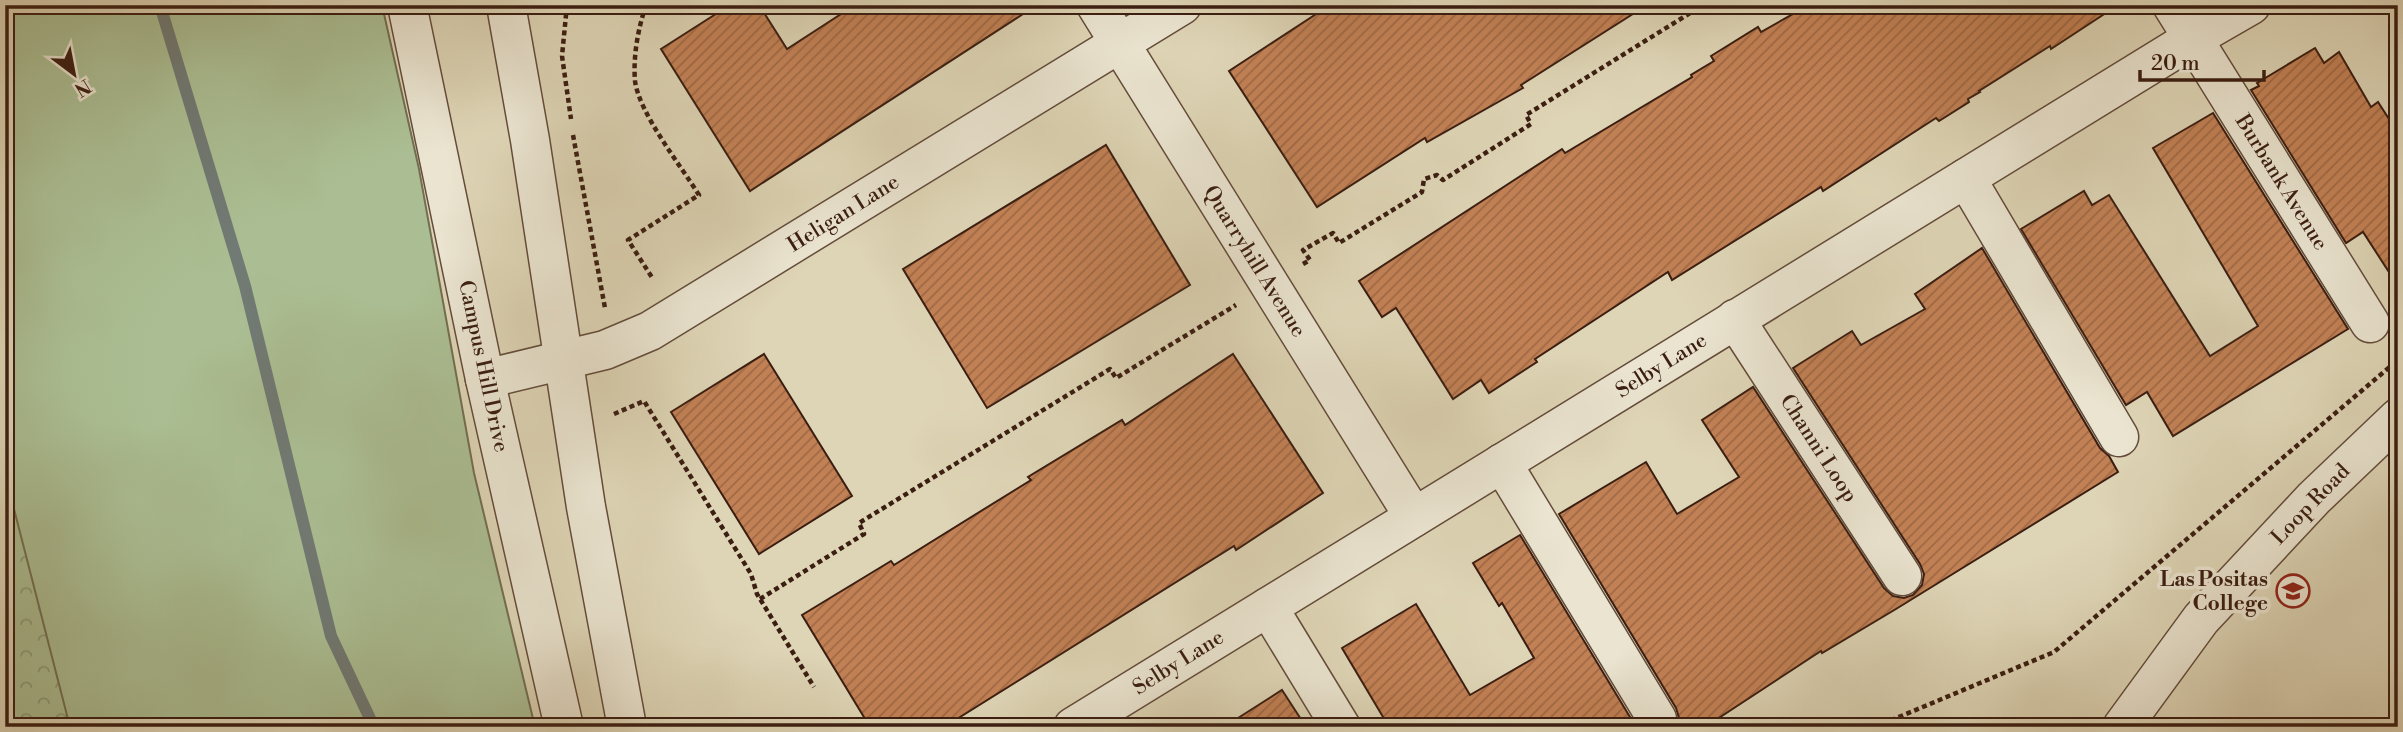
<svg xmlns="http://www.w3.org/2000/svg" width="2403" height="732" viewBox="0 0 2403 732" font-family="'Libre Bodoni',serif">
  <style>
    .grass { fill: #abbe93; stroke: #736e52; stroke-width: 2 }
    .forest { fill: url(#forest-crowns); stroke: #736e52; stroke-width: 2 }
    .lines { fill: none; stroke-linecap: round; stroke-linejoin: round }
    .stream { stroke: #717a74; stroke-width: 12 }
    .building { fill: url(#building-hatch); stroke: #3b1e12; stroke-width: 2 }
    .minor-casing { stroke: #644c3b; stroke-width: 41 }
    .tertiary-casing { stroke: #644c3b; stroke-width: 41 }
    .path { stroke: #3b1e12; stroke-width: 4.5; stroke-dasharray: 5 3.5; stroke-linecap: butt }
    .minor { stroke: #eae4d0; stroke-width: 38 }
    .tertiary { stroke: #eae4d0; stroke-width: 38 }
    .labels { text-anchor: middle; stroke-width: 7; stroke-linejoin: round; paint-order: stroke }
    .street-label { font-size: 21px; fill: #3b1e12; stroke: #eae4d0 }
    .poi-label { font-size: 21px; font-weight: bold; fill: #3b1e12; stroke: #eae4d0; text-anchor: end }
  </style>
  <defs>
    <pattern id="forest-crowns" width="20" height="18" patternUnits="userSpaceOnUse" patternTransform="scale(1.75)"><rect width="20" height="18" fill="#abbe93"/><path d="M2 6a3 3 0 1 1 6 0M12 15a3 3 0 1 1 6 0" fill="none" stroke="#8c9a77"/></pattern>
    <pattern id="building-hatch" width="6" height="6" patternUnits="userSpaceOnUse" patternTransform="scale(1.75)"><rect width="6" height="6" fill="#c28155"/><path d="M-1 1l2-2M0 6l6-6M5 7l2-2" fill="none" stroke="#9f6945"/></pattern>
  </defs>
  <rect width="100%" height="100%" fill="#ded5b6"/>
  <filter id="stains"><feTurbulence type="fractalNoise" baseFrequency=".00286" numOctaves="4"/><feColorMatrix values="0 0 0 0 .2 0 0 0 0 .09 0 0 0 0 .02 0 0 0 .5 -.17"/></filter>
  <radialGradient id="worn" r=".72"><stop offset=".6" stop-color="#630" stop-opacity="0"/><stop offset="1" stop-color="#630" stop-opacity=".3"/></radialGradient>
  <!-- grass -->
  <path class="grass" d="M5,5H382L419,169L474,473L535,727H56L5,546Z"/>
  <!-- forest -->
  <path class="forest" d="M5,474L70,727H5Z"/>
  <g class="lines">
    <!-- stream -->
    <path class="stream" d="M160,5L245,286L331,636L374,727"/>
  </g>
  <!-- building -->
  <g class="building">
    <path d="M730,5H759L787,49L855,5H1037L750,191L661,49Z"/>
    <path d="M1330,5H1647L1521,85L1523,88L1427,142L1425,138L1317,207L1229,71Z"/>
    <path d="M1809,5H2118L2051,49L2050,46L1979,91L1980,92L1968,99L1969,102L1939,121L1936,118L1823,191L1821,187L1672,280L1668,272L1535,359L1537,362L1489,393L1481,380L1453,399L1396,308L1382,317L1359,281L1562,149L1565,153L1692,77L1691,75L1714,61L1711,56L1758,27L1761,32Z"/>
    <path d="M2315,48L2324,63L2339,52L2371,107L2378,102L2398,133V286L2363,232L2346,243L2251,90L2259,86L2257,83Z"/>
    <path d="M2213,113L2348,329L2173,436L2147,392L2126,405L2021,229L2084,191L2092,205L2109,195L2210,356L2258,326L2153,148Z"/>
    <path d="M1106,145L1190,285L987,408L903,269Z"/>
    <path d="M1982,248L2100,448L2109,456L2118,472L1896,609L1822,653L1821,651L1705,727H1677L1679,718L1676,708L1559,514L1646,462L1677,514L1739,477L1702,420L1753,387L1884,588L1893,596L1904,598L1913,595L1922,585L1924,574L1920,564L1793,368L1852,331L1861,345L1925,309L1915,294Z"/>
    <path d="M764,354L852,496L759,554L671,412Z"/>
    <path d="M1233,354L1323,493L1236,550L1234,546L944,727H870L802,615L891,561L894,565L1031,480L1028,477L1122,420L1125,425Z"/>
    <path d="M1520,535L1636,727H1389L1342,648L1416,604L1470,695L1534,658L1502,603L1499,606L1473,563Z"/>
    <path d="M1282,690L1306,727H1224Z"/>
  </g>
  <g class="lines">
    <defs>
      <g id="minor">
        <path d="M1096,5L1414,517"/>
        <path d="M2172,5L2370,323"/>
        <path d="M1966,178L2119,437"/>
        <path d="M1735,319L1902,576"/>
        <path d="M485,379L605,350L650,331L1182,5"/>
        <path d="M1502,463L1657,719"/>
        <path d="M1268,607L1341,727"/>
        <path d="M1073,727L2192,39L2251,5"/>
      </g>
      <g id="tertiary">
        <path d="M407,5L485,379L564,727"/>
        <path d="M506,5L530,140L586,507L627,727"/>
        <path d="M2122,727L2201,619L2314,498L2398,418"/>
      </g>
    </defs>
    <!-- minor casing -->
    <use href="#minor" class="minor-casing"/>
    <!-- tertiary casing -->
    <use href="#tertiary" class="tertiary-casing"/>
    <!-- path -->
    <g class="path">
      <path d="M567,5L562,56L571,119"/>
      <path d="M646,5C638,29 633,56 635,81C639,113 681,166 699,195L628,240L653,279"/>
      <path d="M573,135L605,308"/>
      <path d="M1303,264L1310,260L1303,250L1333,233L1339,243L1422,192L1424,179L1437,175L1443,180L1531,124L1526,115L1703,5"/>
      <path d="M614,414L644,401L751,574L757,594L814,687"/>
      <path d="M760,599L864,534L859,523L1110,369L1116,378L1236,305"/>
      <path d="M1875,727L2054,652L2398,360"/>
    </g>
    <!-- minor -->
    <use href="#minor" class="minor"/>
    <!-- tertiary -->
    <use href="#tertiary" class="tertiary"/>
  </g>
  <!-- icons -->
  <defs>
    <symbol id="university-ring" viewBox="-11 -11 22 22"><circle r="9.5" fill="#eae4d0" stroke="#8f2418" stroke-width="1.5"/><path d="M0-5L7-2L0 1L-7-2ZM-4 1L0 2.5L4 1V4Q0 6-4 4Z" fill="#8f2418"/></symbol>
  </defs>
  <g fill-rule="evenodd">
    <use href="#university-ring" x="2274" y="572" width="38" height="38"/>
  </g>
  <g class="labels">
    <!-- street labels -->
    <g class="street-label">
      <text transform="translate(2282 182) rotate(58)" y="7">Burbank Avenue</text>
      <text transform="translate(843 213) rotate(-32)" y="7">Heligan Lane</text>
      <text transform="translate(1255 261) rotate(58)" y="7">Quarryhill Avenue</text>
      <text transform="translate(1661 365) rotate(-32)" y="7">Selby Lane</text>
      <text transform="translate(484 366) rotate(78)" y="7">Campus Hill Drive</text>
      <text transform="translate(1819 448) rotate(57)" y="7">Channi Loop</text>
      <text transform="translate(2310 504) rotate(-46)" y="7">Loop Road</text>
      <text transform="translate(1178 662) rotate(-32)" y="7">Selby Lane</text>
    </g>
    <!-- poi labels -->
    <g class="poi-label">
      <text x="2268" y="586">Las Positas<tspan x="2268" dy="24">College</tspan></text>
    </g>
  </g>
  <!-- margin -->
  <rect width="2403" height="732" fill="none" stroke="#ded5b6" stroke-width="28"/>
  <rect x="7" y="7" width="2389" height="718" fill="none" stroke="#3b1e12" stroke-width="3.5"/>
  <rect x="14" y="14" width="2375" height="704" fill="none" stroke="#3b1e12" stroke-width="2"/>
  <!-- north arrow -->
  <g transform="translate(74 74) rotate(148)" stroke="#eae4d0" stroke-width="5" paint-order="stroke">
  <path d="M0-5L12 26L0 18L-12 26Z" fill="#3b1e12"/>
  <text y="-10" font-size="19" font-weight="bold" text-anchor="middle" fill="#3b1e12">N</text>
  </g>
  <!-- scale -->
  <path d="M2140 70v10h124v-10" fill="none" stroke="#3b1e12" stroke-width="3.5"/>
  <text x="2151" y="70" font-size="21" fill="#3b1e12" stroke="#eae4d0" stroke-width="5" paint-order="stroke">20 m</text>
  <rect width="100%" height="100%" filter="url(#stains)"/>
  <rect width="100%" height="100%" fill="url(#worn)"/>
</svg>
